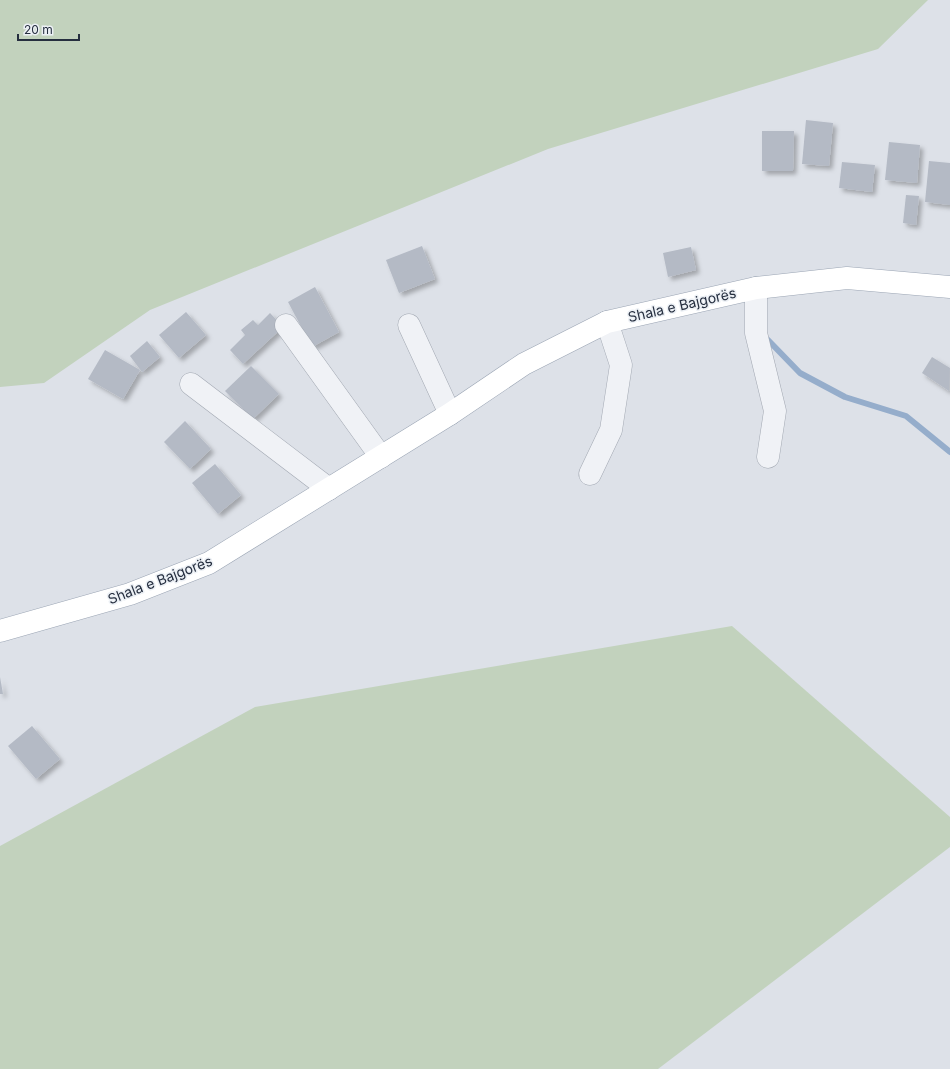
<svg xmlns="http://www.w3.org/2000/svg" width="950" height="1069" viewBox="0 0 950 1069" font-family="Inter,sans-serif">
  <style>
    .green { fill: #c2d2bd }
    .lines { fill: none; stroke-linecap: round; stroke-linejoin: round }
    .stream { stroke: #95adcb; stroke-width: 6 }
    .building { fill: #b4bac5; filter: url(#shadow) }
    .minor-casing { stroke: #a2a8b2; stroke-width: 23 }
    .major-casing { stroke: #9ba5b4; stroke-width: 23 }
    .minor { stroke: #f0f2f6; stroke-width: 22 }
    .major { stroke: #fff; stroke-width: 22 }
    .labels { text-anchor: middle; stroke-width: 3; stroke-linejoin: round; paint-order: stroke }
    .street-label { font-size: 14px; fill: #252e3f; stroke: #ecf0f5 }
  </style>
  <defs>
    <filter id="shadow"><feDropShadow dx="3.5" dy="3.5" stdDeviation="2" flood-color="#0004"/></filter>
  </defs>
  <rect width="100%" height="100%" fill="#dde1e8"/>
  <!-- green -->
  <g class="green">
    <path d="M0,0H928L878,49L548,149L150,310L44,383L0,387Z"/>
    <path d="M732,626L950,817V847L658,1069H0V846L255,707Z"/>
  </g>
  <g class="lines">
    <!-- stream -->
    <path class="stream" d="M768,340L800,373L845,397L906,416L950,452"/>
  </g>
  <!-- building -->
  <g class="building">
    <path d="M806,120L833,123L829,166L802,164Z"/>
    <path d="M762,131H794L793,171H762Z"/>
    <path d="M889,142L920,145L917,183L885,180Z"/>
    <path d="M929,161L950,163V205L925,202Z"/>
    <path d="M842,162L875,165L872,192L839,188Z"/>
    <path d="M906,195L919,196L916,225L903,223Z"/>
    <path d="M422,246L435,279L399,293L386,260Z"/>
    <path d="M691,247L696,270L668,277L663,253Z"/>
    <path d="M315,287L339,332L312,347L288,302Z"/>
    <path d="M186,312L206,335L179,358L159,335Z"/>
    <path d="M270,313L283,327L243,364L230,350L245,335L241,330L253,320L258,325Z"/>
    <path d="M147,341L160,357L142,372L130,356Z"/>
    <path d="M105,350L140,370L123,399L88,379Z"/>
    <path d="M932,357L950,368L949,391L922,373Z"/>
    <path d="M251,366L279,394L253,419L225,391Z"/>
    <path d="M185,421L211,449L190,469L164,442Z"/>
    <path d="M215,464L241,495L218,514L192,483Z"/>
    <path d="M0,677L3,694H0Z"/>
    <path d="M32,726L60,759L36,779L8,746Z"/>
  </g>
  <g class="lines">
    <defs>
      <g id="minor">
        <path d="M756,288V333L775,411L768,457"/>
        <path d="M286,325L381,457"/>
        <path d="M409,325L450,414"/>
        <path d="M191,384L329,489"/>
        <path d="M590,474L611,430L621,365L607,322"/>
      </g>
      <path id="major" d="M0,631L130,594L209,563L450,414L524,364L607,322L756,288L847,278L950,287"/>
    </defs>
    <!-- minor casing -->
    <use href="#minor" class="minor-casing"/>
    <!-- major casing -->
    <use href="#major" class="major-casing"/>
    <!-- minor -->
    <use href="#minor" class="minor"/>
    <!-- major -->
    <use href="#major" class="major"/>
  </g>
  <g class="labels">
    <!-- street labels -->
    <g class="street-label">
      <text transform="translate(682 305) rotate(-13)" y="5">Shala e Bajgorës</text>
      <text transform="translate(160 580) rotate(-21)" y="5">Shala e Bajgorës</text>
    </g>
  </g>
  <!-- scale -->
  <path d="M18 34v6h61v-6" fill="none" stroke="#252e3f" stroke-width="2"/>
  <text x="24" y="34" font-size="12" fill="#252e3f" stroke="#ecf0f5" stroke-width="3" paint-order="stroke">20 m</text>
</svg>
